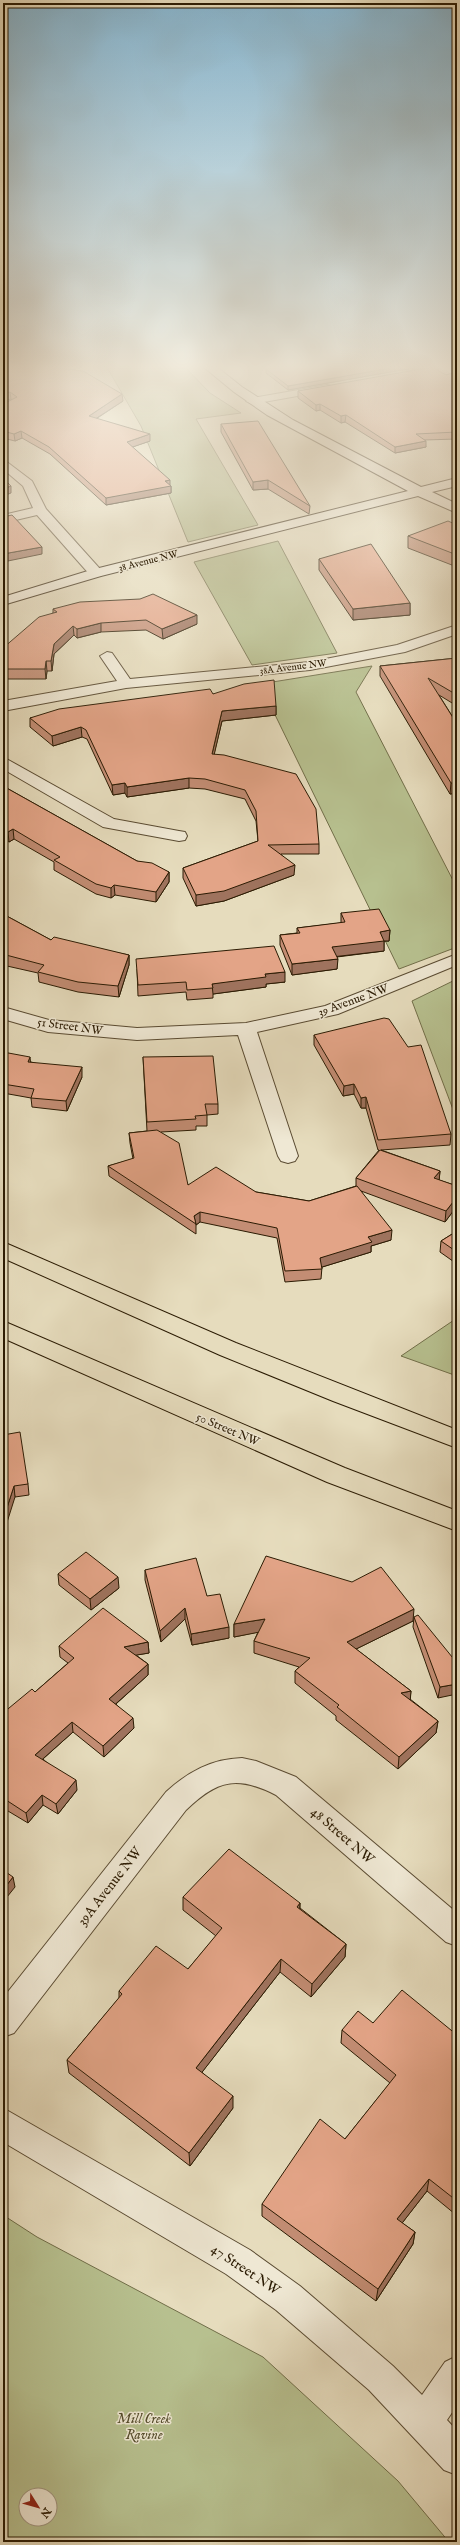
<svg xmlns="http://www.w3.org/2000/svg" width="460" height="2545" viewBox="0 0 460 2545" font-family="'IM FELL English',serif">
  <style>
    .green { fill: #b7c08f; stroke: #716e49; fill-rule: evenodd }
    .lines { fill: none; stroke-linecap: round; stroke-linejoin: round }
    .street-casing { stroke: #5a4b32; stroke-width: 2 }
    .secondary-casing { stroke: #2b1b03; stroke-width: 2 }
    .primary-casing { stroke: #2b1b03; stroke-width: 2 }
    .street { fill: #efe8d4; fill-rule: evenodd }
    .secondary { fill: #efe8d4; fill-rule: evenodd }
    .primary { fill: #e6dcbd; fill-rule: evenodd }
    .wall { fill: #c38d74; stroke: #2b1b03 }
    .shaded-wall { fill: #9f735e; stroke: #2b1b03 }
    .building { fill: #e3a487; stroke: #2b1b03 }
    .labels { text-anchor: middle; stroke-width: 3; stroke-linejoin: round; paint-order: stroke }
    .far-street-label { font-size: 10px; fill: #2b1b03; stroke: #efe8d4 }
    .street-label { font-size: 12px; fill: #2b1b03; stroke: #efe8d4 }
    .near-street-label { font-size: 14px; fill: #2b1b03; stroke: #efe8d4 }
    .near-park-label { font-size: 14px; font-style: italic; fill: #554d2d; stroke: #efe8d4 }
  </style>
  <rect width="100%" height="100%" fill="#e6dcbd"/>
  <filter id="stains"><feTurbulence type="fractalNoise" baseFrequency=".005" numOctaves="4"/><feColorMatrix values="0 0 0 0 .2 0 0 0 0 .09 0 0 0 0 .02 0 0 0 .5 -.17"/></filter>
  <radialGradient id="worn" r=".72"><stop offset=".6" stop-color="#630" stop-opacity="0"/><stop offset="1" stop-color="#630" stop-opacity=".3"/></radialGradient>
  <!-- green -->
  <g class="green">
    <path d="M105,364H182L210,393L241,413L196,419L258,525L188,542L141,426Z"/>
    <path d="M278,541L337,653L252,665L194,562Z"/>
    <path d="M372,666L356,692L457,888V947L399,969L260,684Z"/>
    <path d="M457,979V1120L412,1001Z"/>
    <path d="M457,1318V1376L401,1356Z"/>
    <path d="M3,2215L37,2237L263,2357L398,2481L449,2542H3ZM26,2495H50V2519H26Z"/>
  </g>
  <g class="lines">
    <defs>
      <g id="street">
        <path d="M432,364H446L431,373L405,378L399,375Z"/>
        <path d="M327,385L331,386V390L252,404L246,401L252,398Z"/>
        <path d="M3,459L32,481L46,509L101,570L103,573L101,576H91L37,515L3,523V515L33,508L23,486L3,469Z"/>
        <path d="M457,625V634L405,652L310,670L126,688L3,711V701L117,681L100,656L107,652L112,653L130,679L310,662L397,645Z"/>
        <path d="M3,757L114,819L179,831L185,832L187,836L185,840L179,841L103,827L3,769Z"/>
        <path d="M457,954V965L338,1014L257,1032L298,1156L295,1161L288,1163L281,1161L278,1156L238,1035L137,1040L48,1032L3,1019V1007L49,1020L137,1028L246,1023L325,1006Z"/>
        <path d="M242,1758L256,1761L296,1777L457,1913V1946L446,1942L276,1795C237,1775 217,1780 186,1810L14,2033L3,2037V1998L166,1792C188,1772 211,1759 242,1758Z"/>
        <path d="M3,2108L250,2250L300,2286L393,2366L422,2395L445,2362L457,2356V2405L447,2420L457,2431V2475L444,2470L369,2390L276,2310L226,2274L3,2142Z"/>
      </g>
      <path id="secondary" d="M200,364H213L242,387L293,420L421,487L457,478V486L432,492L457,504V513L418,496L101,576L3,605V597L91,570L408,491L267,415L234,392Z"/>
      <g id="primary">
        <path d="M3,1242L236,1343L457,1430V1448L333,1401L220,1355L3,1258Z"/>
        <path d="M3,1321L345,1468L457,1511V1531L327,1482L3,1338Z"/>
      </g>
    </defs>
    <!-- street casing -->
    <use href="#street" class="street-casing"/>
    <!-- secondary casing -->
    <use href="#secondary" class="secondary-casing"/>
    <!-- primary casing -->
    <use href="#primary" class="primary-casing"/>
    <!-- street -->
    <use href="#street" class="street"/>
    <!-- secondary -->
    <use href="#secondary" class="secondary"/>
    <!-- primary -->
    <use href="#primary" class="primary"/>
  </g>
  <!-- wall -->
  <g class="wall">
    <path d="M3,364L123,401L96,419L150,441L132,447L171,486V493L106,505L50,454L22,438L15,441L3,438V404L12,400L11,399L3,401Z"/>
    <path d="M263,364H424V366L288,390L266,373V369H267L263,367Z"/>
    <path d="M457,372V439L424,440L426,447L395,453L345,422L341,423L320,410L316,411L298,398V391L446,375Z"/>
    <path d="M221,424L310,506L309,514L268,489L253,490L221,432Z"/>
    <path d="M457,525V567L408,548V536Z"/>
    <path d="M319,559L410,603V615L353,620L319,570Z"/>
    <path d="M53,609L197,624L163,639L146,630L101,632L77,638L74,635L54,654L52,671H47L46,679H3V648L53,613Z"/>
    <path d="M457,658V706L439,695L457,724V793L450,794L380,676V666Z"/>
    <path d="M213,694L276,706V715L222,721L214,754L319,844V854H281L294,875L224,901L196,906L183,878V868L258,841L256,821L245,799L205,789L189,788L127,797L125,793L113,795L87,739L82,737L53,746L30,727V718Z"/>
    <path d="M3,786L137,861L169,872V882L156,902L115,895L111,898L96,894L54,870V862L14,839L9,842L3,838Z"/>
    <path d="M341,913L390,930L389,941H384V951L337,957V969L292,975L280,945V935L297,933V928L341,923Z"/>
    <path d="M3,914L51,940L129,955V965L119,997L78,992L39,982L38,973L7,966L3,964Z"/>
    <path d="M137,969L285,982L266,984V987L213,994V998L187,1000L186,992L138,996Z"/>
    <path d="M314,1035L451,1134L450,1145L381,1150L440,1171L439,1180L457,1186V1206L445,1222L361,1191L391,1240L371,1246V1252L322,1267L321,1279L285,1282L277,1238L200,1222L196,1225V1234L109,1176L108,1166L133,1159L130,1143L129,1133L147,1131L143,1057L218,1104V1114L207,1115V1126H196V1130L161,1132L188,1185L256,1192L309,1201L356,1186V1178L379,1150H378L366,1108H361L354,1094L343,1096L314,1045Z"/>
    <path d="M3,1052L31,1062L82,1077L67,1111L32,1107L31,1098L3,1093Z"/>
    <path d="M457,1231V1264L440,1252L441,1241Z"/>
    <path d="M3,1435L28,1484L29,1495L15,1497Z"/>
    <path d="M145,1570L207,1596L229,1638L192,1645L185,1619L161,1642L145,1580Z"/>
    <path d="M58,1574L119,1588L91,1610L59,1585Z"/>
    <path d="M414,1617L457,1663L438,1698L413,1627Z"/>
    <path d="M413,1621L356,1649L411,1691L410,1699L438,1721L436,1733L398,1769L336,1720V1716L295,1683V1671L299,1667L254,1653V1641L258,1632L234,1637V1624Z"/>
    <path d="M148,1642L149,1653L136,1655L148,1664V1675L116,1704L134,1728L104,1757L73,1732L43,1759L77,1790L58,1814L43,1805L28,1823L3,1808V1713L35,1692L68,1663L60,1657L59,1646Z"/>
    <path d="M183,1897L300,1903V1908L346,1944L345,1957L311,1997L280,1972L202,2072L233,2108L190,2166L69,2073L67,2060L119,1998V1991L188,1969L216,1936L183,1910Z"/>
    <path d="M373,2023L457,2035V2211L455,2214L427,2191L402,2223L415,2232L413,2244L376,2301L262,2216V2204L345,2139L390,2083L341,2043L342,2030Z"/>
  </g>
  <!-- shaded-wall -->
  <g class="shaded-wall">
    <path d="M414,364H424V366L288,390V386Z"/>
    <path d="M10,392L11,399L3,401V394Z"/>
    <path d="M122,394L123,401L89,423V416Z"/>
    <path d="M320,404V410L316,411V405Z"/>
    <path d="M346,415L345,422L341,423V416Z"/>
    <path d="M21,431L22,438L15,441L14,434Z"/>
    <path d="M150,434V441L127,449V442Z"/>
    <path d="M426,441V447L395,453V447Z"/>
    <path d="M170,480V486H171V493L106,505V498Z"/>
    <path d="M268,480V489L253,490V482Z"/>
    <path d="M11,486V493L3,496V489Z"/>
    <path d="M42,547V554L3,562V554Z"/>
    <path d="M5,563L6,571H3V564Z"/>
    <path d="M410,603V615L353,620V609Z"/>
    <path d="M197,615V624L163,639L162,629Z"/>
    <path d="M101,623V632L77,638V629Z"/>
    <path d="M73,626L74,635L54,654L52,671L51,661L54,644Z"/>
    <path d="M46,661L47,671L46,679L45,669Z"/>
    <path d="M276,706V715L222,721L212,764V754L222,711Z"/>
    <path d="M81,727L82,737L53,746L52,736Z"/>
    <path d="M189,778V788L127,797V787Z"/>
    <path d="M125,783V793L113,795L112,785Z"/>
    <path d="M451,783H457V793L450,794Z"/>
    <path d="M13,829L14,839L9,842L8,832Z"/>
    <path d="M295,865L294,875L224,901L196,906V895Z"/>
    <path d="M169,872V882L156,902V892Z"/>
    <path d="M114,885L115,895L111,898V888Z"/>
    <path d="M390,930L389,941H384V951L332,957V947L380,932Z"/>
    <path d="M129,955V965L119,997L118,986Z"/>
    <path d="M338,959L337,969L292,975V964Z"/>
    <path d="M285,972V982L266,984V987L213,994L212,984L265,974Z"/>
    <path d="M30,1057L31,1067L28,1062Z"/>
    <path d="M82,1067V1077L67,1111L66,1101Z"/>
    <path d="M354,1084V1094L343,1096L344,1086Z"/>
    <path d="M366,1097V1108H361V1098Z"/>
    <path d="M440,1171L439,1182L434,1178Z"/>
    <path d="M457,1197V1206L445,1222L446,1211Z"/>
    <path d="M200,1212V1222L196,1225L194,1216Z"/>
    <path d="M392,1230L391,1240L371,1246V1252L319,1268L320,1258L368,1237Z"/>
    <path d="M14,1486L15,1497L3,1535V1520Z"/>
    <path d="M118,1577L119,1588L91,1610L90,1599Z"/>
    <path d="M185,1608V1619L161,1642L160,1631Z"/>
    <path d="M414,1609L413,1621L346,1654L347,1642Z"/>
    <path d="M265,1619V1631L234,1637V1624Z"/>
    <path d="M229,1627V1638L192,1645L191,1634Z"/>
    <path d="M148,1642L149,1653L125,1657L124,1647Z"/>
    <path d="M148,1664V1675L110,1709L109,1699Z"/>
    <path d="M457,1684V1694L438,1698L440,1687Z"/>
    <path d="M411,1691L410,1703L401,1693Z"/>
    <path d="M133,1718L134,1728L104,1757L103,1746Z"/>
    <path d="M438,1721L436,1733L398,1769L399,1757Z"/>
    <path d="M72,1722L73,1732L36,1765L35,1755Z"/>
    <path d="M76,1780L77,1790L58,1814L56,1804Z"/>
    <path d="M42,1795L43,1805L28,1823L26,1813Z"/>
    <path d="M4,1863L5,1873L3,1876V1864Z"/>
    <path d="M13,1877L15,1887L3,1902V1890Z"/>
    <path d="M300,1903L299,1917L297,1907Z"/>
    <path d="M346,1944L345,1957L311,1997L312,1984Z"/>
    <path d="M281,1959L280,1972L196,2080V2068Z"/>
    <path d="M233,2096V2108L190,2166L189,2153Z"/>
    <path d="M429,2179L427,2191L396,2231L397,2219Z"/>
    <path d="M457,2205V2211L455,2214Z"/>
    <path d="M415,2232L413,2244L376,2301L378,2289Z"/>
  </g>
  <!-- building -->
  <g class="building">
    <path d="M3,364H28L83,371L122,394L89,416L150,434L127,442L170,480L165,481L171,486L106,498L49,447L21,431L14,434L3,431V404L17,397L10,392L3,394Z"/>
    <path d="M266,364H414L288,386L266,369L271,368Z"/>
    <path d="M432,367L446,375L457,372V432L416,434L426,441L395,447L346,415L341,416L320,404L316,405L298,391Z"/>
    <path d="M258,421L310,506L268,480L253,482L221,424Z"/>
    <path d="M3,478L11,486L3,489Z"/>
    <path d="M12,515L42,547L3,554V517Z"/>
    <path d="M448,521L457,525V555L408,536Z"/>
    <path d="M371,544L410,603L353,609L319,559Z"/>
    <path d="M153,594L197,615L162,629L146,620L101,623L77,629L73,626L54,644L51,661H46L45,669H3V648L39,617L57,612L53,609L80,602L140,599Z"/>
    <path d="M457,658V695L428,678L457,724V783H451L380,666Z"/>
    <path d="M274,680L276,706L222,711L212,754L224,755L296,774L316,809L319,844L268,845L295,865L224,891L196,895L183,868L258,841L256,811L245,790L205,779L189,778L127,787L125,783L112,785L86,730L81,727L52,736L30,718L59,709L210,689L213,694L244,684Z"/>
    <path d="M3,786L137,861L152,863L169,872L156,892L114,885L111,888L96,884L54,860L60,857L13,829L8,832L3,829Z"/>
    <path d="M379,909L390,930L380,932L384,941L332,947L338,959L292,964L280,935L300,933L297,928L345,922L341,913Z"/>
    <path d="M3,914L51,940L54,937L129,955L118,986L78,982L38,972L44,965L6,955L3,954Z"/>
    <path d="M274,946L285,972L265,974L266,977L212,984L213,988L187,990L186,982L138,985L136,959Z"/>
    <path d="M384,1018L389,1019L408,1047L421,1045L451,1134L378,1140L366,1097L361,1098L354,1084L344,1086L314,1035Z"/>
    <path d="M3,1052L30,1057L28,1062L82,1067L66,1101L31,1098L34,1089L3,1084Z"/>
    <path d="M213,1056L218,1104H205L207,1115L195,1116L196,1119L147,1122L143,1057Z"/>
    <path d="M157,1130L179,1143L188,1185L216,1167L256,1192L309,1201L357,1186L392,1230L368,1237L372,1242L320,1258L322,1269L285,1271L277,1228L200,1212L194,1216L196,1224L108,1166L134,1158L129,1133Z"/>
    <path d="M380,1150L440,1171L434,1178L457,1186V1197L446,1211L356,1178Z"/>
    <path d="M457,1231V1252L441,1241Z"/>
    <path d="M20,1432L28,1484L14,1486L3,1520V1435Z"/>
    <path d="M86,1552L118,1577L90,1599L58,1574Z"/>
    <path d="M266,1556L352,1582L381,1567L414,1609L347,1642L411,1691L401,1693L438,1721L399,1757L337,1707L339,1705L295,1671L310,1658L254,1641L265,1619L234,1624Z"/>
    <path d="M196,1558L207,1596L220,1594L229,1627L191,1634L185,1608L160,1631L145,1570Z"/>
    <path d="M103,1608L148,1642L124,1647L148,1664L109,1699L133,1718L103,1746L72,1722L35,1755L76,1780L56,1804L42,1795L26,1813L3,1798V1713L32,1689L35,1692L74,1658L59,1646Z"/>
    <path d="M418,1615L457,1663V1684L440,1687L414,1617Z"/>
    <path d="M229,1849L300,1903L297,1907L346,1944L312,1984L281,1959L196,2068L233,2096L189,2153L67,2060L122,1994L119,1991L156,1946L188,1969L222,1928L183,1897Z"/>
    <path d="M3,1870L13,1877L3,1890Z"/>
    <path d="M402,1990L457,2035V2201L429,2179L397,2219L415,2232L378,2289L262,2204L320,2119L345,2139L396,2075L342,2030L358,2011L373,2023Z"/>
  </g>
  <!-- sky -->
  <linearGradient id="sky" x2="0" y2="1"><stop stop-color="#87b7d2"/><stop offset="0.51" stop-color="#f4efe1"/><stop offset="1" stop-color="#f4efe1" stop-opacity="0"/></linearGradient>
  <rect width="460" height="720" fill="url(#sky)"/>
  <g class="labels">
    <!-- far-street labels -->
    <g class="far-street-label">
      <text transform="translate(148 560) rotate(-14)" y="4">38 Avenue NW</text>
      <text transform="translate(293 666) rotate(-7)" y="4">38A Avenue NW</text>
    </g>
    <!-- street labels -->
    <g class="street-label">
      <text transform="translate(353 1000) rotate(-20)" y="4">39 Avenue NW</text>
      <text transform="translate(70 1026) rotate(8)" y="4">51 Street NW</text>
      <text transform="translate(228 1429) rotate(23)" y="4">50 Street NW</text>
    </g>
    <!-- near-street labels -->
    <g class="near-street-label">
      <text transform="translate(343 1835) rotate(41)" y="5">48 Street NW</text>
      <text transform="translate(109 1886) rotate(-52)" y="5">39A Avenue NW</text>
      <text transform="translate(246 2269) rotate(34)" y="5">47 Street NW</text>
    </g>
    <!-- near-park labels -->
    <g class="near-park-label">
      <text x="144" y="2423">Mill Creek<tspan x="144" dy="16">Ravine</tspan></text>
    </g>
  </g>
  <!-- margin -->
  <rect width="460" height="2545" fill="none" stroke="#e6dcbd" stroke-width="16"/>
  <rect x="4" y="4" width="452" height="2537" fill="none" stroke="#2b1b03" stroke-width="2"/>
  <rect x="8" y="8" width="444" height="2529" fill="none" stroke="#2b1b03"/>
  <!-- north arrow -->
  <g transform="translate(38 2507) rotate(127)"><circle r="19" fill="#efe8d4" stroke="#a19680"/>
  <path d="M0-3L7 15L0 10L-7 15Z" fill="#8f2418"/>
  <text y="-6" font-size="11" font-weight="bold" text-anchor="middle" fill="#2b1b03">N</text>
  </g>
  <rect width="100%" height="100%" filter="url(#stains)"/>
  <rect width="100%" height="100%" fill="url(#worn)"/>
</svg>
